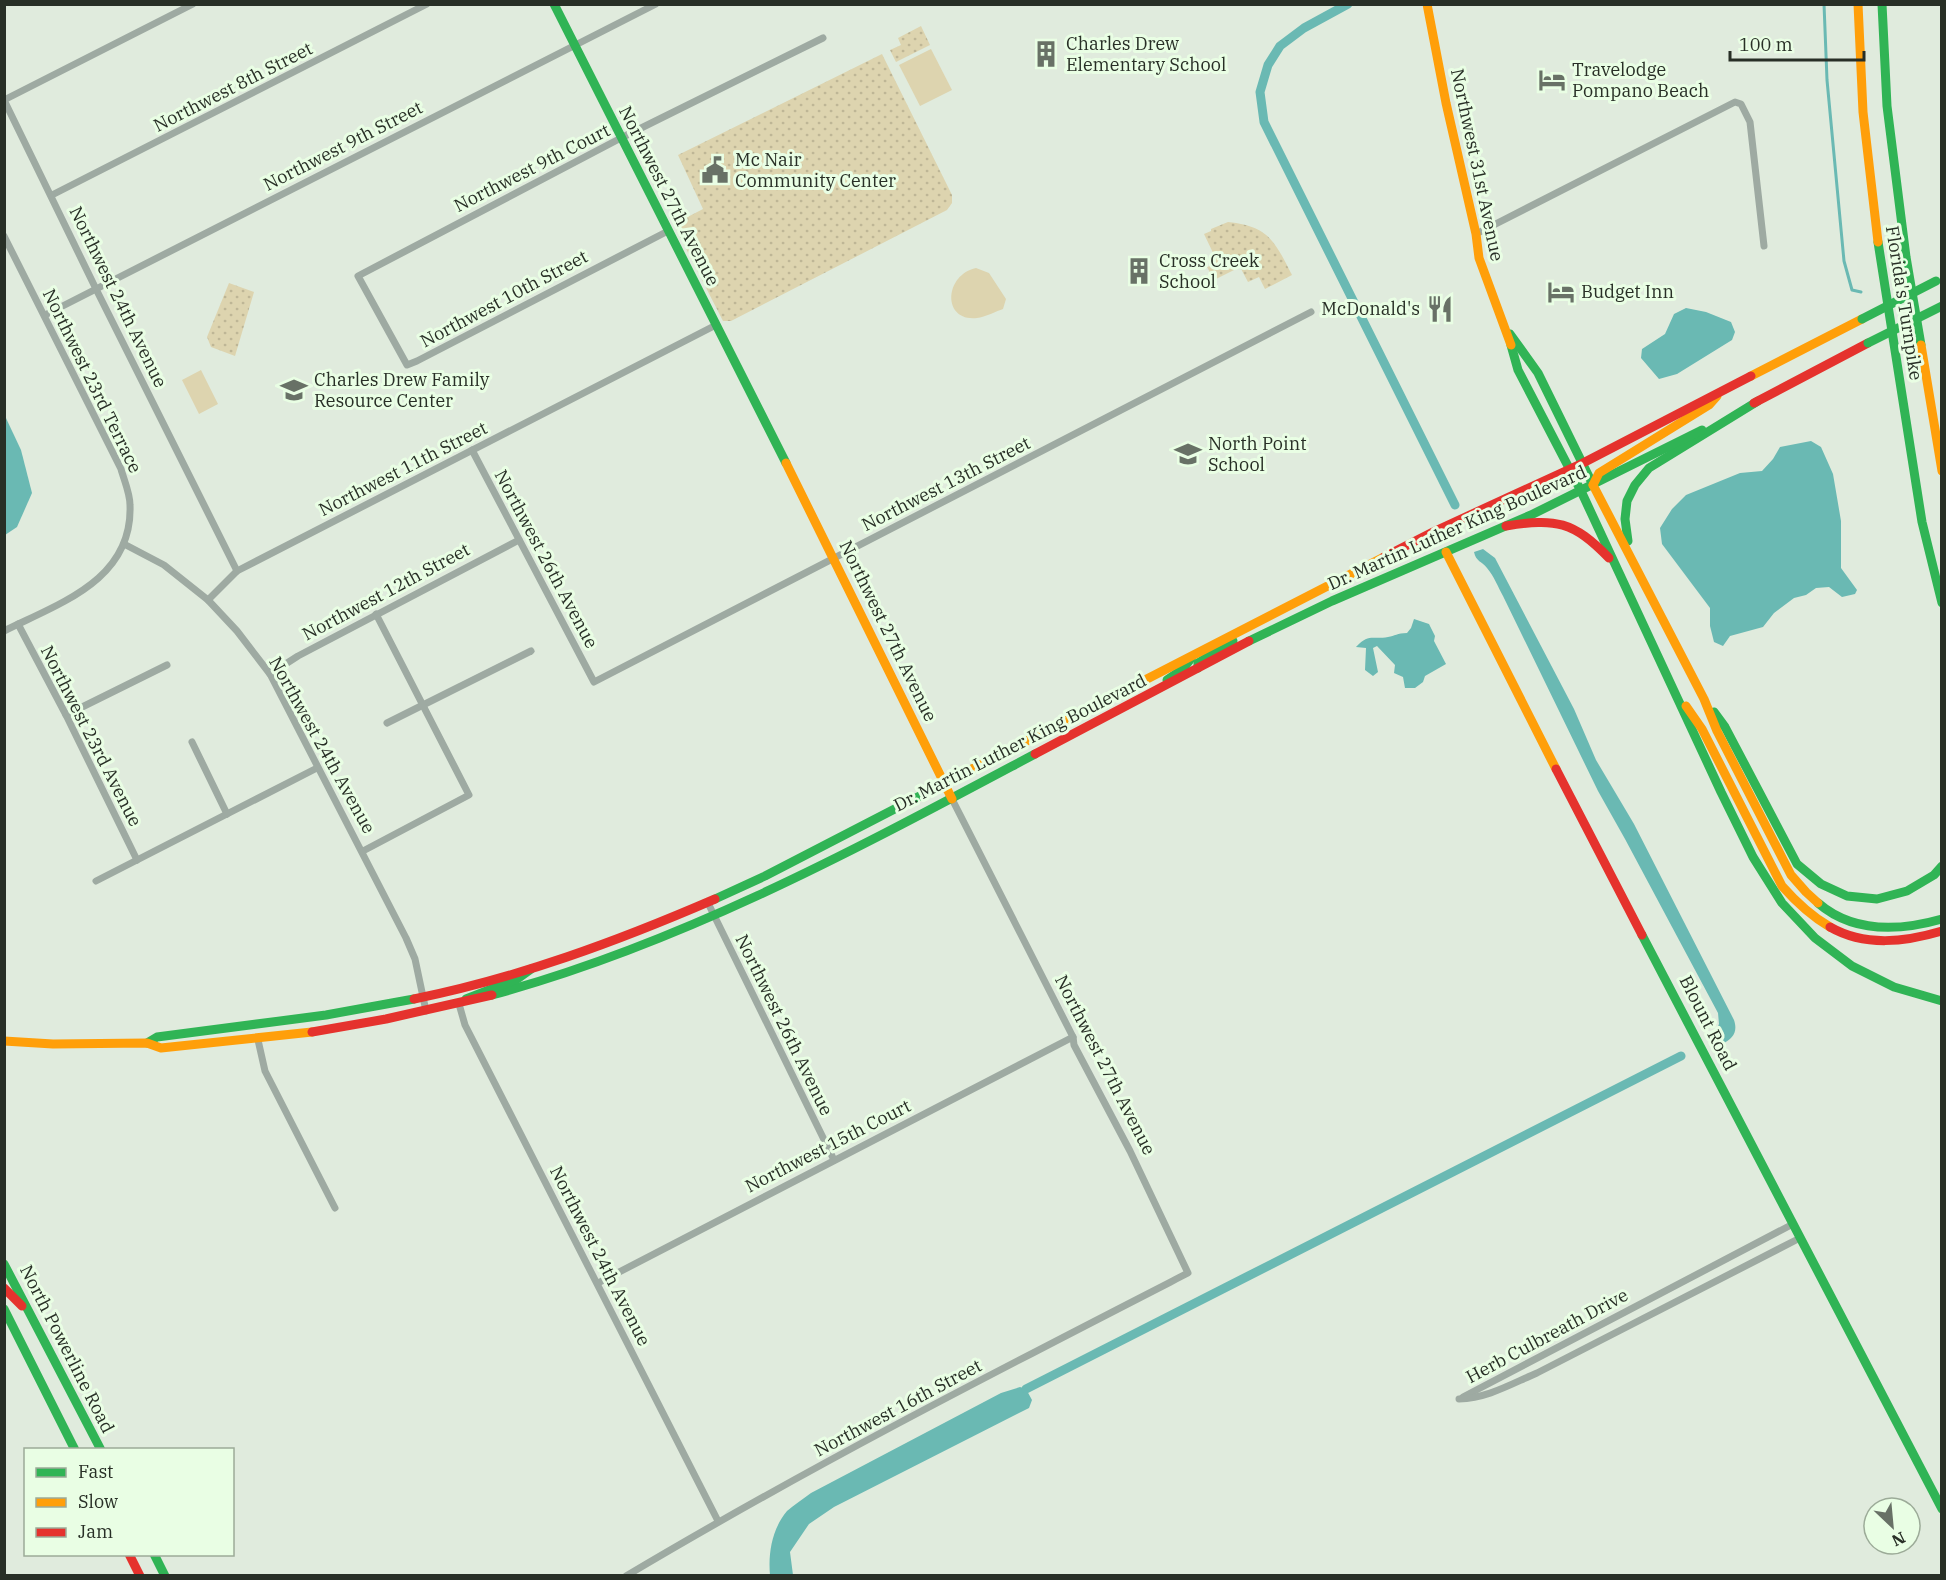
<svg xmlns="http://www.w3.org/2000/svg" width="1946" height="1580" viewBox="0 0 1946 1580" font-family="'IBM Plex Serif',serif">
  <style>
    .grass { fill: #ddd4af }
    .park { fill: url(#park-dots) }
    .water { fill: #6ab9b3 }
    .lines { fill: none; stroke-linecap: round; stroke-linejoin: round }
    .stream { stroke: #6ab9b3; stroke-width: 3 }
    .canal { stroke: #6ab9b3; stroke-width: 9 }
    .street { stroke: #9eaaa2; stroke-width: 7 }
    .fast { stroke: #30b455; stroke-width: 9 }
    .slow { stroke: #ff9f0a; stroke-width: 9 }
    .jam { stroke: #e5322d; stroke-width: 9 }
    .fast-bridge { stroke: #30b455; stroke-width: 9 }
    .labels { text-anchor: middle; stroke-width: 6; stroke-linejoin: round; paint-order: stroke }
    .poi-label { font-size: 18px; fill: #282f26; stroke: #e9fee4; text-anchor: start }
    .street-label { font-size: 18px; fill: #282f26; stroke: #e9fee4 }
  </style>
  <defs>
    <pattern id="park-dots" width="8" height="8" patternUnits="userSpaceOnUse" patternTransform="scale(1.5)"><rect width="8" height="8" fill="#ddd4af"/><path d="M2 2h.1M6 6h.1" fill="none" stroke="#beb696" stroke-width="1.8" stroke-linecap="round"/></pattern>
  </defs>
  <rect width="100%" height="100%" fill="#e0ebdd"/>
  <!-- grass -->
  <g class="grass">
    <path d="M931,49L952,90L920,106L899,65Z"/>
    <path d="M976,268L989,273L1006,299L1003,309C997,311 985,317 977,318C942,322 944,275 976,268Z"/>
    <path d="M201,370L218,404L199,414L182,380Z"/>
  </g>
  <!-- park -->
  <g class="park">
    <path d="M921,26L930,45L896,62L890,50L901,45L898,38Z"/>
    <path d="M882,54L952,195V203L947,210L731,321H723L677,231L676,223L703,209L678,155Z"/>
    <path d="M1228,222C1269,226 1275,242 1292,275L1265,289L1259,277L1248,282L1240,267L1214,280L1207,267L1213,265L1211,262L1216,259L1204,234L1211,231V229Z"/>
    <path d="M229,283L254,292L235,356L211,347L207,337Z"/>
  </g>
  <!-- water -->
  <g class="water">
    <path d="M1686,308L1706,312L1731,322L1735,332L1732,340L1677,374L1659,379L1641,358L1642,349L1665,334L1674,314Z"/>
    <path d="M5,416L21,450L32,493L17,527L5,535Z"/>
    <path d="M1811,441L1821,447L1833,474L1841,521V568L1857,590L1855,594L1842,597L1829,587L1816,588L1806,595L1794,598L1774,613L1763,627L1730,636L1723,646L1714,642L1710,626V608L1662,544L1660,528L1672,509L1686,495L1740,473L1762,471L1773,459L1780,447Z"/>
    <path d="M1483,549L1495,558L1574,709L1596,760L1634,824L1734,1020C1738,1032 1733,1039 1722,1044L1715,1032L1719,1024L1718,1013L1625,839L1598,791L1503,596C1498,587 1494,576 1487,568C1482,561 1476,562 1474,552Z"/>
    <path d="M1414,619L1429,624L1435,636L1434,641L1446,664L1425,676L1423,682L1415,688H1405L1403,677L1394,673L1395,665L1377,646L1373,648L1378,672L1373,676L1365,670L1366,648L1356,647C1369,633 1372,640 1388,637C1395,636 1397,633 1407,633L1411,628Z"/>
    <path d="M1020,1387L1026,1389L1032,1400L1029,1408L834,1507L809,1524L790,1552L793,1575H770C768,1553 772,1529 787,1511C794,1505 803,1499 811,1493L1001,1393Z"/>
  </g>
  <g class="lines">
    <!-- stream -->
    <path class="stream" d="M1824,4L1827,80L1844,261L1852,290L1861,292"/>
    <!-- canal -->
    <g class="canal">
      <path d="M1348,4L1304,28L1280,46L1268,65L1260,92L1264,122L1455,505"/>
      <path d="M1026,1389L1681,1056"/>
    </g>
    <!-- street -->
    <g class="street">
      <path d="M193,4L4,100L96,289L237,571"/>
      <path d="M52,195L427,4"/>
      <path d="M668,231L417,361L407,365L358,276L621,138L823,38"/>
      <path d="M1476,234L1735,102L1741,104L1750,122L1764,246"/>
      <path d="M4,236L121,469C124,480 130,493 130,505C133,580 60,603 4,631"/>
      <path d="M45,315L656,4"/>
      <path d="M472,450L594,682L1311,312"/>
      <path d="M124,544L164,565L208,600L237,631L270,674L406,938L415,959L426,1011"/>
      <path d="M208,600L237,571L716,325"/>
      <path d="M18,624L66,715L137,860"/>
      <path d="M270,674L298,656L519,540"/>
      <path d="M66,715L167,665"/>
      <path d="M387,723L531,651"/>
      <path d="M192,742L227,814"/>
      <path d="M363,851L469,795L376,614"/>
      <path d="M96,881L317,768"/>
      <path d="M708,903L834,1160"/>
      <path d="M459,1004L465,1025L718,1521"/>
      <path d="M258,1040L265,1071L335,1208"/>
      <path d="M598,1283L1073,1037"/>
      <path d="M1463,1397L1793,1224"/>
      <path d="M1459,1399C1488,1398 1511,1384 1537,1373L1800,1238"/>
      <path d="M626,1576C809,1467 999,1370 1188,1273L1130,1151L1074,1045L1073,1037L952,799"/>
    </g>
    <!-- fast -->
    <g class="fast">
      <path d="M554,4L786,463"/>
      <path d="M1882,4L1887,106L1906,257L1921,345"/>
      <path d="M1878,242L1922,522L1942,603"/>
      <path d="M1510,334L1538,373L1593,485"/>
      <path d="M1511,345L1518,370L1581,491"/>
      <path d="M1581,491L1721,792L1753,857L1782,903L1815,938L1852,966L1894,987L1942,1001"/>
      <path d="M1628,541L1625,519L1627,501L1635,485L1649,468L1758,401"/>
      <path d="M1249,641L1332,601L1531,515L1702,430"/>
      <path d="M1198,668V663L1233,641"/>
      <path d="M1167,680L1183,669L1192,657"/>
      <path d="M1714,712L1725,727L1797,864L1821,884L1847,896L1877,899L1907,891L1934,875L1942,866"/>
      <path d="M715,899L765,876L972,769"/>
      <path d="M1818,903C1854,934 1900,931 1942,919"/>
      <path d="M1642,935L1942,1509"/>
      <path d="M492,995C684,943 860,847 1035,754"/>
      <path d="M466,999L517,979L531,969"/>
      <path d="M147,1043L157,1037L326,1015L414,999"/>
      <path d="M4,1264L101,1450"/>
      <path d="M4,1309L75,1450"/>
      <path d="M154,1554L165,1576"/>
    </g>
    <!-- slow -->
    <g class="slow">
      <path d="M1427,4L1446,103L1476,234L1479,258L1511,345"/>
      <path d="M1858,4L1863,112L1878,242"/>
      <path d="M1921,345L1942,471"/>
      <path d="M1751,376L1862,319"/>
      <path d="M786,463L952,799"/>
      <path d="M1593,485L1599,473L1709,405L1717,396"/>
      <path d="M1593,485L1704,699L1717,731L1791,875L1806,892L1818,903"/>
      <path d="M1446,552L1556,769"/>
      <path d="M1686,706L1702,729L1782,886C1797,903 1811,916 1830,927"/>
      <path d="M972,769L1384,557"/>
      <path d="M4,1041L53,1044L147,1043L161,1048L312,1032"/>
    </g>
    <!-- jam -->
    <g class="jam">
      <path d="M1754,403L1868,343"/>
      <path d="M1506,526C1556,518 1573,521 1609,558"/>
      <path d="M1384,557L1433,532L1583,463L1751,376"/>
      <path d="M1035,754L1249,641"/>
      <path d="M1556,769L1642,935"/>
      <path d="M1830,927C1865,947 1905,942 1942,931"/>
      <path d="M414,999C518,978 618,941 715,899"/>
      <path d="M312,1032L386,1019L492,995"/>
      <path d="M4,1288L22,1306"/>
      <path d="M129,1554L140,1576"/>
    </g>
    <!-- fast-bridge -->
    <g class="fast-bridge">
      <path d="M1862,319L1936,281"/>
      <path d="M1868,343L1942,306"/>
    </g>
  </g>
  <!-- icons -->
  <defs>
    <symbol id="building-bare" viewBox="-9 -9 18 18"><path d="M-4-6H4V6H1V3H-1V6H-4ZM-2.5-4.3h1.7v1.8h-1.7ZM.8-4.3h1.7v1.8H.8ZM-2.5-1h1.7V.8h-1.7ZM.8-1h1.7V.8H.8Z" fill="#687166" stroke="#e9fee4" stroke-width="2.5" paint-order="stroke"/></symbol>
    <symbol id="hotel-bare" viewBox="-9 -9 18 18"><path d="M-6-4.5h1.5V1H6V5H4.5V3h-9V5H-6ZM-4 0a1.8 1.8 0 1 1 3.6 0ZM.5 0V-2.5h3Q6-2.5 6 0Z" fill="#687166" stroke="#e9fee4" stroke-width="2.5" paint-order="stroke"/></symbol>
    <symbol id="civic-bare" viewBox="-9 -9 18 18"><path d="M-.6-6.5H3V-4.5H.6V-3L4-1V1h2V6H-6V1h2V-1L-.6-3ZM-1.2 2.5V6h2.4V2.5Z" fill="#687166" stroke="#e9fee4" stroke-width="2.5" paint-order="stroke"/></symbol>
    <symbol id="restaurant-bare" viewBox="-9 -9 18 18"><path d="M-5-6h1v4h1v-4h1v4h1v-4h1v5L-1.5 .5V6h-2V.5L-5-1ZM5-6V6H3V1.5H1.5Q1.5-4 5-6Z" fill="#687166" stroke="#e9fee4" stroke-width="2.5" paint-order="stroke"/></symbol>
    <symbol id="school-bare" viewBox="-9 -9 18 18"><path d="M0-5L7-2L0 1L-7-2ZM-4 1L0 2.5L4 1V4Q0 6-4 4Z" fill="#687166" stroke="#e9fee4" stroke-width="2.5" paint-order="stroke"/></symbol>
  </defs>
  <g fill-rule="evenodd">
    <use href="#building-bare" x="1027" y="35" width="38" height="38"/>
    <use href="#hotel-bare" x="1533" y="61" width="38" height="38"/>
    <use href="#civic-bare" x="696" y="151" width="38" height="38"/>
    <use href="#building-bare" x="1120" y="252" width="38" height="38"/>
    <use href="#hotel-bare" x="1542" y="273" width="38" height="38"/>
    <use href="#restaurant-bare" x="1421" y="290" width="38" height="38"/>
    <use href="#school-bare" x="275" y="371" width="38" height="38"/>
    <use href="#school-bare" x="1169" y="435" width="38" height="38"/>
  </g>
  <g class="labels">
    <!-- poi labels -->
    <g class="poi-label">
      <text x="1066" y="50">Charles Drew<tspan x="1066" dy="21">Elementary School</tspan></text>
      <text x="1572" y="76">Travelodge<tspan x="1572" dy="21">Pompano Beach</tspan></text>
      <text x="735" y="166">Mc Nair<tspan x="735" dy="21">Community Center</tspan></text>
      <text x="1159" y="267">Cross Creek<tspan x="1159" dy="21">School</tspan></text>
      <text x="1581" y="298">Budget Inn</text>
      <text x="1420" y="315" text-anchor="end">McDonald's</text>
      <text x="314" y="386">Charles Drew Family<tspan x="314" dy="21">Resource Center</tspan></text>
      <text x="1208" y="450">North Point<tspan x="1208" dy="21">School</tspan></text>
    </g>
    <!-- street labels -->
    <g class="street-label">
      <text transform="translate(233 87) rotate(-27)" y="6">Northwest 8th Street</text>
      <text transform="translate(343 146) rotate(-27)" y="6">Northwest 9th Street</text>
      <text transform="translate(1477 165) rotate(78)" y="6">Northwest 31st Avenue</text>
      <text transform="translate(532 168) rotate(-27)" y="6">Northwest 9th Court</text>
      <text transform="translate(669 196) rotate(63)" y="6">Northwest 27th Avenue</text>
      <text transform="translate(118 297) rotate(64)" y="6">Northwest 24th Avenue</text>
      <text transform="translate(504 299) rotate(-28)" y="6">Northwest 10th Street</text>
      <text transform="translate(1904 303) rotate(81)" y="6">Florida's Turnpike</text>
      <text transform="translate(92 381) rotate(64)" y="6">Northwest 23rd Terrace</text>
      <text transform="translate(403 469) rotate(-27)" y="6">Northwest 11th Street</text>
      <text transform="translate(946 484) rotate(-27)" y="6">Northwest 13th Street</text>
      <text transform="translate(1457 528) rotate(-24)" y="6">Dr. Martin Luther King Boulevard</text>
      <text transform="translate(546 559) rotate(62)" y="6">Northwest 26th Avenue</text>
      <text transform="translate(386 592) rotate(-28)" y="6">Northwest 12th Street</text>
      <text transform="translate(888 631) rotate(64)" y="6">Northwest 27th Avenue</text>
      <text transform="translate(91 736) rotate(63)" y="6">Northwest 23rd Avenue</text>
      <text transform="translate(1020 743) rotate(-27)" y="6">Dr. Martin Luther King Boulevard</text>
      <text transform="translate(322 745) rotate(61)" y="6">Northwest 24th Avenue</text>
      <text transform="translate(1708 1023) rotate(63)" y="6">Blount Road</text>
      <text transform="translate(784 1025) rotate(64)" y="6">Northwest 26th Avenue</text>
      <text transform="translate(1105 1065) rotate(63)" y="6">Northwest 27th Avenue</text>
      <text transform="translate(828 1146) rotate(-27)" y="6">Northwest 15th Court</text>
      <text transform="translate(600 1256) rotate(63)" y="6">Northwest 24th Avenue</text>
      <text transform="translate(1547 1336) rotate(-28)" y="6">Herb Culbreath Drive</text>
      <text transform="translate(67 1349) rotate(63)" y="6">North Powerline Road</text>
      <text transform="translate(898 1408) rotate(-28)" y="6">Northwest 16th Street</text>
    </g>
  </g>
  <!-- border -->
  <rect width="1946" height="1580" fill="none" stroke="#282f26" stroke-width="12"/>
  <!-- legend -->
  <rect x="24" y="1448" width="210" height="108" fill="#e9fee4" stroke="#9cab98" stroke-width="1.5"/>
  <rect x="36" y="1468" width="30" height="9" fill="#30b455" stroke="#9cab98" stroke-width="1.5"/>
  <text x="78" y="1478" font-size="18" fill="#282f26">Fast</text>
  <rect x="36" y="1498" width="30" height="9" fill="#ff9f0a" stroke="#9cab98" stroke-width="1.5"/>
  <text x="78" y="1508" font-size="18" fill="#282f26">Slow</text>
  <rect x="36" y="1528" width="30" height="9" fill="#e5322d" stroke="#9cab98" stroke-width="1.5"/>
  <text x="78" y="1538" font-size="18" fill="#282f26">Jam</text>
  <!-- north arrow -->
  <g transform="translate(1892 1526) rotate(154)"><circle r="28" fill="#e9fee4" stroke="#9cab98" stroke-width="1.5"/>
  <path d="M0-4.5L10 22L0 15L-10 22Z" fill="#687166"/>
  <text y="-9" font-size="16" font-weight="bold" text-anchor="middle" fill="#282f26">N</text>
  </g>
  <!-- scale -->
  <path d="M1730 51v9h134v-9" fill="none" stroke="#282f26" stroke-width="3"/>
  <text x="1739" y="51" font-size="18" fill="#282f26" stroke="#e9fee4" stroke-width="4.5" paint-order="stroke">100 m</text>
</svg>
